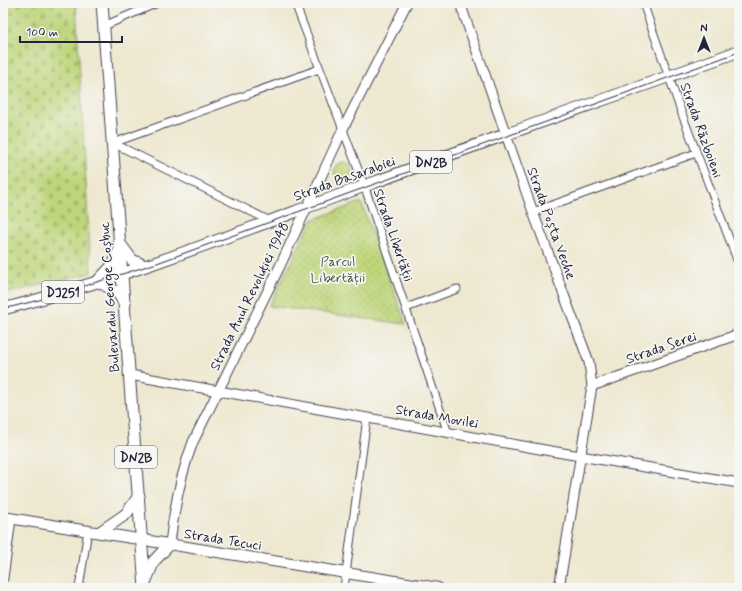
<svg xmlns="http://www.w3.org/2000/svg" width="742" height="591" viewBox="0 0 742 591" font-family="Mynerve,sans-serif">
  <style>
    .green { fill: #bed579; stroke: #707c5a }
    .cemetery { fill: url(#cemetery-stones); stroke: #707c5a }
    .park { fill: url(#park-dots); stroke: #707c5a }
    .lines { fill: none; stroke-linecap: round; stroke-linejoin: round }
    .minor-casing { stroke: #414051; stroke-width: 9 }
    .tertiary-casing { stroke: #414051; stroke-width: 11 }
    .secondary-casing { stroke: #414051; stroke-width: 12 }
    .primary-casing { stroke: #414051; stroke-width: 13 }
    .minor { stroke: #fff; stroke-width: 7 }
    .tertiary { stroke: #fff; stroke-width: 9 }
    .secondary { stroke: #fff; stroke-width: 10 }
    .primary { stroke: #fff; stroke-width: 11 }
    .tram { stroke: #22223b; stroke-width: 1 }
    .labels { text-anchor: middle; stroke-width: 3.5; stroke-linejoin: round; paint-order: stroke }
    .shield { fill: #f6f6f2; stroke: #626272; stroke-width: 1 }
    .shield-label { font-size: 13px; font-weight: bold; fill: #22223b }
    .street-label { font-size: 14px; fill: #22223b; stroke: #f6f6f2 }
    .park-label { font-size: 14px; fill: #51584e; stroke: #f6f6f2 }
  </style>
  <defs>
    <pattern id="cemetery-stones" width="16" height="16" patternUnits="userSpaceOnUse"><rect width="16" height="16" fill="#bed579"/><path d="M2 7V4a2 2 0 0 1 4 0v3zM10 15v-3a2 2 0 0 1 4 0v3z" fill="#a3b76a"/></pattern>
    <pattern id="park-dots" width="8" height="8" patternUnits="userSpaceOnUse"><rect width="8" height="8" fill="#bed579"/><path d="M2 2h.1M6 6h.1" fill="none" stroke="#a3b76a" stroke-width="1.8" stroke-linecap="round"/></pattern>
  </defs>
  <rect width="100%" height="100%" fill="#f6f6f2"/>
  <filter id="ink" filterUnits="userSpaceOnUse"><feTurbulence type="fractalNoise" baseFrequency=".025" numOctaves="2"/><feDisplacementMap in="SourceGraphic" scale="8" xChannelSelector="R" yChannelSelector="G"/><feConvolveMatrix kernelMatrix="1 2 1 2 8 2 1 2 1" color-interpolation-filters="sRGB"/></filter>
  <filter id="wash" filterUnits="userSpaceOnUse"><feTurbulence type="fractalNoise" baseFrequency=".012" numOctaves="4" result="noise"/><feDisplacementMap in="SourceGraphic" scale="16" xChannelSelector="R" yChannelSelector="G"/><feGaussianBlur stdDeviation="0.9" result="paint"/><feColorMatrix in="noise" values="0 0 0 0 0 0 0 0 0 0 0 0 0 0 0 0 0 1.4 0 .05"/><feComposite in="paint" operator="in"/></filter>
  <g filter="url(#wash)">
    <rect width="100%" height="100%" fill="#eee8d0"/>
    <!-- green -->
    <circle class="green" cx="343" cy="171" r="9"/>
    <!-- cemetery -->
    <path class="cemetery" d="M3,3H76L91,273L3,294Z"/>
    <!-- park -->
    <path class="park" d="M361,202L406,324L269,306L312,220Z"/>
  </g>
  <g filter="url(#ink)">
    <g class="lines">
      <defs>
        <g id="minor">
          <path d="M295,3L364,185L448,433"/>
          <path d="M643,3L682,114L739,265"/>
          <path d="M104,26L157,3"/>
          <path d="M113,143L319,69"/>
          <path d="M113,143L270,221"/>
          <path d="M533,212L696,153"/>
          <path d="M406,308L457,289"/>
          <path d="M79,588L88,530"/>
          <path d="M344,588L367,418"/>
        </g>
        <g id="tertiary">
          <path d="M460,3L533,212L589,362L592,386L559,588"/>
          <path d="M130,375L545,450L739,483"/>
          <path d="M592,386L739,334"/>
          <path d="M170,544C174,508 180,476 193,442L280,266L343,129L407,3"/>
          <path d="M3,578L11,519"/>
        </g>
        <path id="secondary" d="M3,517L438,588"/>
        <g id="primary">
          <path d="M102,3L145,588"/>
          <path d="M121,245L132,260L145,266"/>
          <path d="M119,251L113,265L98,281L118,293L125,304"/>
          <path d="M3,309C129,277 249,228 370,184C493,138 616,96 739,51"/>
          <path d="M100,532L126,514L139,496"/>
          <path d="M146,580L154,561L170,544"/>
        </g>
      </defs>
      <!-- minor casing -->
      <use href="#minor" class="minor-casing"/>
      <!-- tertiary casing -->
      <use href="#tertiary" class="tertiary-casing"/>
      <!-- secondary casing -->
      <use href="#secondary" class="secondary-casing"/>
      <!-- primary casing -->
      <use href="#primary" class="primary-casing"/>
      <!-- minor -->
      <use href="#minor" class="minor"/>
      <!-- tertiary -->
      <use href="#tertiary" class="tertiary"/>
      <!-- secondary -->
      <use href="#secondary" class="secondary"/>
      <!-- primary -->
      <use href="#primary" class="primary"/>
      <!-- tram -->
      <path class="tram" d="M3,309L43,299L157,263L739,52"/>
    </g>
  </g>
  <g class="labels">
    <!-- shield labels -->
    <g class="shield">
      <rect x="410" y="151" width="42" height="22" rx="3"/>
      <rect x="42" y="281" width="42" height="22" rx="3"/>
      <rect x="115" y="446" width="42" height="22" rx="3"/>
    </g>
    <g class="shield-label">
      <text x="431" y="167">DN2B</text>
      <text x="63" y="297">DJ251</text>
      <text x="136" y="462">DN2B</text>
    </g>
    <!-- street labels -->
    <g class="street-label">
      <text transform="translate(702 130) rotate(70)" y="5">Strada Războieni</text>
      <text transform="translate(344 178) rotate(-20)" y="5">Strada Basarabiei</text>
      <text transform="translate(552 223) rotate(70)" y="5">Strada Poșta Veche</text>
      <text transform="translate(394 235) rotate(71)" y="5">Strada Libertății</text>
      <text transform="translate(249 296) rotate(-64)" y="5">Strada Anul Revoluției 1948</text>
      <text transform="translate(109 297) rotate(-94)" y="5">Bulevardul George Coșbuc</text>
      <text transform="translate(661 347) rotate(-19)" y="5">Strada Serei</text>
      <text transform="translate(437 416) rotate(10)" y="5">Strada Movilei</text>
      <text transform="translate(223 539) rotate(9)" y="5">Strada Tecuci</text>
    </g>
    <!-- park labels -->
    <g class="park-label">
      <text x="338" y="266">Parcul<tspan x="338" dy="16">Libertății</tspan></text>
    </g>
  </g>
  <!-- margin -->
  <rect width="742" height="591" fill="none" stroke="#f6f6f2" stroke-width="16"/>
  <!-- north arrow -->
  <g transform="translate(704 38)" stroke="#f6f6f2" stroke-width="3" paint-order="stroke">
  <path d="M0-3L7 15L0 10L-7 15Z" fill="#22223b"/>
  <text y="-6" font-size="11" font-weight="bold" text-anchor="middle" fill="#22223b">N</text>
  </g>
  <!-- scale -->
  <path d="M20 36v6h102v-6" fill="none" stroke="#22223b" stroke-width="2"/>
  <text x="26" y="36" font-size="12" fill="#22223b" stroke="#f6f6f2" stroke-width="3" paint-order="stroke">100 m</text>
</svg>
